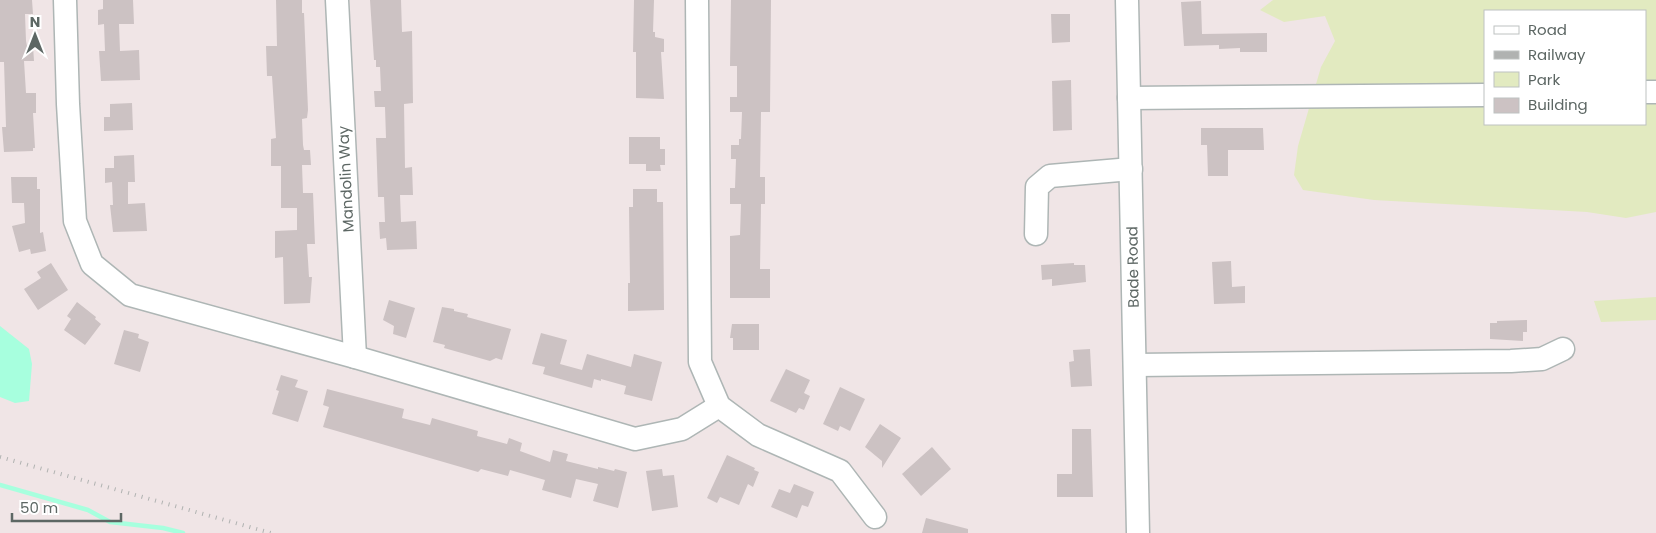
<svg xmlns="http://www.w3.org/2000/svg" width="1656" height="533" viewBox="0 0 1656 533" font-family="Poppins,sans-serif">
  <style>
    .green { fill: #e2eac0; fill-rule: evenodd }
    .water { fill: #a7ffde }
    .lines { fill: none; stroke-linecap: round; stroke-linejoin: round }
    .stream { stroke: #a7ffde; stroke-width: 4.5 }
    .building { fill: #ccc2c3 }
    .minor-casing { stroke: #aeb6b5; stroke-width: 25 }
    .minor { stroke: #fff; stroke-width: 22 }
    .rail { stroke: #b0b2b1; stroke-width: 4; stroke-dasharray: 1 6; stroke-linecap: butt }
    .labels { text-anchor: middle; stroke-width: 4; stroke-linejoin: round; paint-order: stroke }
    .street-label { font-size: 15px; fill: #5d6764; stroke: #fff }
  </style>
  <rect width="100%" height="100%" fill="#f0e5e6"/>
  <!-- green -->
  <g class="green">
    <path d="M1273,0H1656V212L1626,218L1587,212L1374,200L1303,190L1294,175L1298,146L1321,67L1335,41L1325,16L1284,22L1260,10ZM1485,11H1645V124H1485Z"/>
    <path d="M1656,297V320L1601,322L1594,301Z"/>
  </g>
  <!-- water -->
  <path class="water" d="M0,326L29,349L32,364L29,401L15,403L0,397Z"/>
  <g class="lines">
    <!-- stream -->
    <path class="stream" d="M0,485L88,510L110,522L163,528L183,533"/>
  </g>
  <!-- building -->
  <g class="building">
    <path d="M0,0H32L33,14H25L26,41L27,46H33L34,61H24L26,93H36V113H33L35,148H33V151L4,152L2,127H6L4,62H0Z"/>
    <path d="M103,0H133L134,24H119L120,51L139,50L140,80L101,81L99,51H105L104,24L98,25V10L103,9Z"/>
    <path d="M276,0H302V13H304L308,110L307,118L302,119L303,145L304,150H310L311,165H302L303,193H313L315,244H307L309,277H312L310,303L284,304L283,257L275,258V231L297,230V208H281V166H271V139L276,138L272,76H267L266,46H277Z"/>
    <path d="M370,0H401L402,32L412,31L413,103L404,104L405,168L412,167L413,195H400L401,222L416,221L417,249L387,250L386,238L380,239L379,222H385L384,197H378L376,138H386L385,107H375L374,91H381L380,67H376V60H374Z"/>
    <path d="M634,0H654L653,32H655V37L664,39V52H661L664,99L636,98V52H633Z"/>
    <path d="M731,0H771L770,112H761L760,177H765V204H761L760,269H770V298H730V236L740,235L741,204H730V188H735L736,159H731V145H739V139H741L742,112H730V97H737V66H730Z"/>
    <path d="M1201,1L1202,34L1267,33V52H1240V48L1219,49V45L1184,46L1181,2Z"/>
    <path d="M1051,14H1070V42L1052,43Z"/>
    <path d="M1071,80L1072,130L1053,131L1052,81Z"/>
    <path d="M132,103L133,130L104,131V117H110V104Z"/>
    <path d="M1201,128H1263L1264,150H1228V176H1208L1207,145H1201Z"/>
    <path d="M629,137H660V149H665V165H660L661,171H646V164H629Z"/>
    <path d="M134,155L135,182H128V204L145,203L147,231L113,232L110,205H113L112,182L105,183V168H114V156Z"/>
    <path d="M11,177H37V189H40V233L43,232L46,251L31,254L30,249L19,252L12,226L25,223L24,203H12Z"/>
    <path d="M633,189H657V202H663L664,310L628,311V283H630L629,207H633Z"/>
    <path d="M1231,261L1232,287L1245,286V303L1214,304L1212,262Z"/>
    <path d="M51,263L68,290L38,310L24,289L41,278L37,272Z"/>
    <path d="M1074,263V265H1085L1086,282L1052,286V279L1042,280L1041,265Z"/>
    <path d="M389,300L415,308L406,338L393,334L394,326L383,320Z"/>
    <path d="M77,302L96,317L95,319L101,324L85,345L64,330L71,319L67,316Z"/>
    <path d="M442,307L454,309V311L468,314L467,317L511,329L502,360L496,358L490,361L444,348L445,345L433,342Z"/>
    <path d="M1527,320V332H1523V341L1490,339V323H1497V321Z"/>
    <path d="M732,324H759V350H733V338H730Z"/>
    <path d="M124,330L139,334L138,338L149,342L140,372L114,364Z"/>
    <path d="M541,333L567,340L560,364L582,370L587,354L631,367L634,354L662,362L652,401L624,394L626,386L601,379V381L594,379L592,388L543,374L545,367L532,364Z"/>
    <path d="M1090,349L1092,386L1071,387L1069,362L1074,361L1073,350Z"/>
    <path d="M786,369L810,380L804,393L810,396L804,410L799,408L796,413L770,401Z"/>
    <path d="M281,375L298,380L295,387L308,391L298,422L272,414L279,391L276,390Z"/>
    <path d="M840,387L865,399L850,431L840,426L838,431L823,424Z"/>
    <path d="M327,389L404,409L402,418L430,425L432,418L478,431L477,436L507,444L509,438L522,443L520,451L550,462L553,450L568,454L566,461L598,469V467L614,471L615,469L627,472L618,508L593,501L598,484L576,479L571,498L542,490L545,480L510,470L508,476L481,469L478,472L323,427L329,407L323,405Z"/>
    <path d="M880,424L901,438L882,468V461L865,447Z"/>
    <path d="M1072,429H1091L1093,497H1057V474H1072Z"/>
    <path d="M932,447L951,469L921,496L902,474Z"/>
    <path d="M727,455L755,468L754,470L759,472L753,487L748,484L739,505L720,497L717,503L707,498Z"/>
    <path d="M662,469L663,476L674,475L678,507L652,511L646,471Z"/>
    <path d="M794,484L814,492L808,507L802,505L797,518L771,507L779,489L790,493Z"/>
    <path d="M926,518L968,529V533H922Z"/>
  </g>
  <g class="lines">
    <defs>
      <g id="minor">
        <path d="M65,0L68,104L75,221L92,264L130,295L355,357L635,439L682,429L719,406"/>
        <path d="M337,0L355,357"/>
        <path d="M697,0L700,362L719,406L758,435L840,471L875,517"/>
        <path d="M1127,0L1138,533"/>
        <path d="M1645,92H1656"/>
        <path d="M1129,98L1485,95"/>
        <path d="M1036,234L1037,187L1050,176L1131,169"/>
        <path d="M1135,365L1511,361L1542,359L1563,349"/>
      </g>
    </defs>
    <!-- minor casing -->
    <use href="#minor" class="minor-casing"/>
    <!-- minor -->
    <use href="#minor" class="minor"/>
    <!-- rail -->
    <path class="rail" d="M0,457L271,533"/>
  </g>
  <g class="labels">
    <!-- street labels -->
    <g class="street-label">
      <text transform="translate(346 179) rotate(-93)" y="5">Mandolin Way</text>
      <text transform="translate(1133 267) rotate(-91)" y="5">Bade Road</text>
    </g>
  </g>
  <!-- legend -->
  <rect x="1484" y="10" width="162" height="115" fill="#ffffff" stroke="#bec2c1"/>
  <rect x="1494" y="26" width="25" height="8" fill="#ffffff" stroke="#bec2c1"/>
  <text x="1528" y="35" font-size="15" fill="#5d6764">Road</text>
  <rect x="1494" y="51" width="25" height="8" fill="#b0b2b1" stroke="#bec2c1"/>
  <text x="1528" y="60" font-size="15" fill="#5d6764">Railway</text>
  <rect x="1494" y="72" width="25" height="15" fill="#e2eac0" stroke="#bec2c1"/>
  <text x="1528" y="85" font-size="15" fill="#5d6764">Park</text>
  <rect x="1494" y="98" width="25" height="15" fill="#ccc2c3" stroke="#bec2c1"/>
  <text x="1528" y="110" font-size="15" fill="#5d6764">Building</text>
  <!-- north arrow -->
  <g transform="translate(35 35)" stroke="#ffffff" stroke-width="4" paint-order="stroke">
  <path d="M0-4L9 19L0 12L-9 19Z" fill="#5d6764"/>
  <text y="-8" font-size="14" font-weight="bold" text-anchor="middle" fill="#5d6764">N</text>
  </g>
  <!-- scale -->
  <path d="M12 513v8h109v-8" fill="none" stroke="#5d6764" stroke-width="2.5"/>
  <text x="20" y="513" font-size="15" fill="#5d6764" stroke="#ffffff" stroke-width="4" paint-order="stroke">50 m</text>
</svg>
